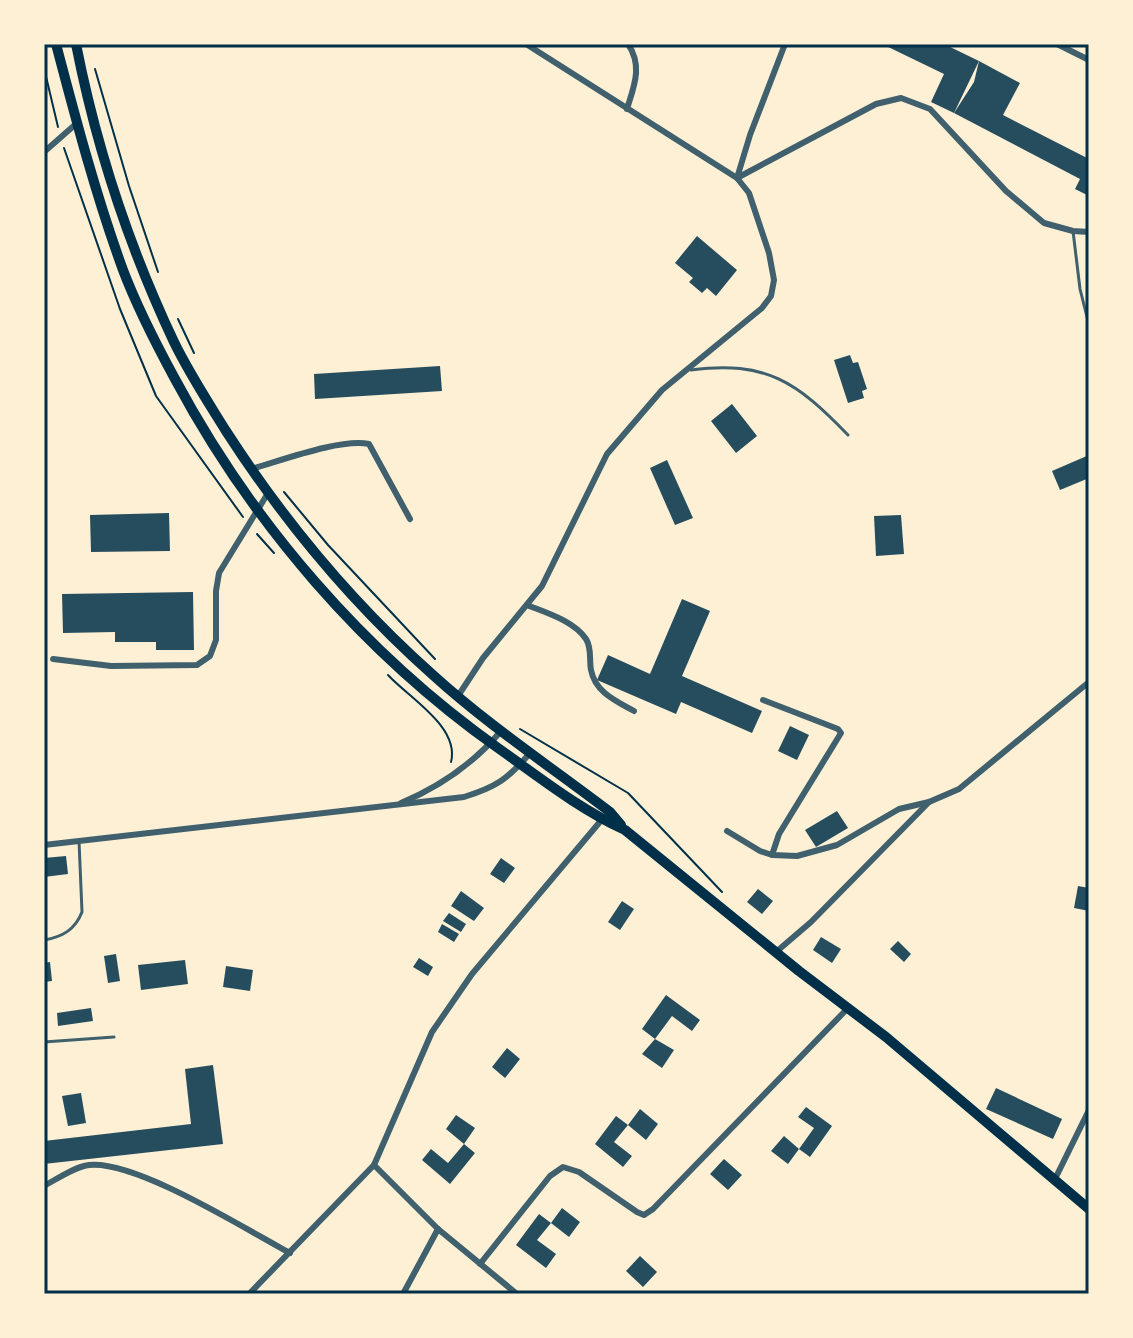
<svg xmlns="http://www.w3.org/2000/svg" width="1133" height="1338" viewBox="0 0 1133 1338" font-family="Barlow,sans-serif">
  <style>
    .building { fill: #264d5e }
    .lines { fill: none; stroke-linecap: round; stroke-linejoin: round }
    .path { stroke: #003049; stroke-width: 2 }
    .service { stroke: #3f606c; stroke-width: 3 }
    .minor { stroke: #3f606c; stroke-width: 6 }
    .trunk { stroke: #003049; stroke-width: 10 }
    .neatline { fill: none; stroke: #003049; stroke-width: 3 }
  </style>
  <rect width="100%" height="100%" fill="#fdf0d5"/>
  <!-- building -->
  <g class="building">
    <path d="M882,44H944L979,61L954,113L931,102L944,74Z"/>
    <path d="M979,61L1020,83L1003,115L1089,159V196L1075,189L1080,179L954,113L974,82Z"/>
    <path d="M697,236L737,270L716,296L707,288L702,293L689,282L693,278L675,263Z"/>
    <path d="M850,355L853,363L858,362L867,389L862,391L864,398L848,403L834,360Z"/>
    <path d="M440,366L442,391L315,399L314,374Z"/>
    <path d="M732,404L757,436L736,453L711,421Z"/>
    <path d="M1089,455V478L1060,490L1052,471Z"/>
    <path d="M667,460L693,518L675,525L650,468Z"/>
    <path d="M169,513L170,551L91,552L90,515Z"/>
    <path d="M901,515L904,554L876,556L874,516Z"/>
    <path d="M193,592L194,650H156V642H115V632L63,633L62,594Z"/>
    <path d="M682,599L710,611L682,676L762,711L752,733L681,702L676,714L597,680L608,655L650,674Z"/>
    <path d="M790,726L809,735L797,760L778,751Z"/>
    <path d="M837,811L848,828L816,847L805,830Z"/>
    <path d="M66,856L68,874L44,877V858Z"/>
    <path d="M501,858L515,868L504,883L490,874Z"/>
    <path d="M1078,886L1089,888V911L1074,908Z"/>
    <path d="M758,889L773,901L762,914L747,902Z"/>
    <path d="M461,891L484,908L474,921L451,906Z"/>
    <path d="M622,901L634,909L620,930L608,922Z"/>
    <path d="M449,913L466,924L461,932L443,921Z"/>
    <path d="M442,924L459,934L454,942L438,932Z"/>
    <path d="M821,937L841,949L832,963L813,950Z"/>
    <path d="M898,941L911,954L904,962L890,949Z"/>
    <path d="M116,954L120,981L108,983L104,956Z"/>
    <path d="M419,958L433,967L428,976L413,967Z"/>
    <path d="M185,960L188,984L141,990L138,965Z"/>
    <path d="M50,962L52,981L44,982V963Z"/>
    <path d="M226,966L253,970L250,991L223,987Z"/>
    <path d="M666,995L700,1020L692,1031L672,1016L655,1039L642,1029Z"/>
    <path d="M91,1008L93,1021L58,1026L57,1013Z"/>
    <path d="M655,1039L674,1050L662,1068L642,1054Z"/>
    <path d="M507,1048L520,1059L505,1078L492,1067Z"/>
    <path d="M213,1065L223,1144L44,1164V1141L191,1124L185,1069Z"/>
    <path d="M996,1088L1062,1119L1053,1139L986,1109Z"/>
    <path d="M81,1093L86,1123L68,1126L62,1096Z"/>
    <path d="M806,1107L832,1126L810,1157L799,1149L814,1128L798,1117Z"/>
    <path d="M640,1109L658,1124L646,1140L628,1125Z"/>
    <path d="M456,1115L475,1128L464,1144L446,1129Z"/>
    <path d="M616,1116L628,1125L614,1142L632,1156L623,1167L595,1144Z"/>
    <path d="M784,1136L799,1149L788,1164L771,1151Z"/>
    <path d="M464,1144L475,1153L450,1184L422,1160L431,1149L448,1163Z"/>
    <path d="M724,1159L742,1175L728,1190L710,1174Z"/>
    <path d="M562,1208L580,1222L569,1237L551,1223Z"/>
    <path d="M539,1214L551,1223L537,1240L556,1254L546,1268L516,1245Z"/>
    <path d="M640,1256L657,1272L643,1287L626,1271Z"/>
  </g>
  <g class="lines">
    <!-- path -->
    <g class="path">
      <path d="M44,68L58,127"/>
      <path d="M95,69L129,186L158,272"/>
      <path d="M64,148L120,309L156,396L243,517"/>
      <path d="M178,319L194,353"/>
      <path d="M284,492L328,545L435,659"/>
      <path d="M257,534L274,553"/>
      <path d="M388,675C409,698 460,727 451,762"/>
      <path d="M520,729L628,793L722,892"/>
    </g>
    <!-- service -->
    <g class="service">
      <path d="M1073,231L1080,289L1089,325"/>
      <path d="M691,370C766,360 797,382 848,435"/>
      <path d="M44,940C62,937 75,930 82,912L79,841"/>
      <path d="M44,1042L114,1037"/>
    </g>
    <!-- minor -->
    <g class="minor">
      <path d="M526,44L737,178L876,104L901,98L930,109L1006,191L1044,223L1073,231L1089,232"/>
      <path d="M1057,44L1089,60"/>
      <path d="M627,109C634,86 643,66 628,44"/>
      <path d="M44,152L77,123"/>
      <path d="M251,469C280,461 341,438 369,444L410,519"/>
      <path d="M527,605C547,613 574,621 586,639C592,648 589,660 591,670C595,692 616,701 634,711"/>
      <path d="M53,659L111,666L197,665L210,656L216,640V591L219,573L268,493"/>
      <path d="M458,696L483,658L542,586L607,454L662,390L762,308L771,296L774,280L769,253L749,193L737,178L750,135L785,44"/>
      <path d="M763,700L838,729L841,733L779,834L772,855"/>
      <path d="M401,803C439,787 474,763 501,731"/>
      <path d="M727,831L760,851L772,855L797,856L837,845L899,809L929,802L959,789L1089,682"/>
      <path d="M44,845L464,797C496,787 508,779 530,753"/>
      <path d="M776,952L811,922L929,802"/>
      <path d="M374,1165L438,1229L517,1294"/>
      <path d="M1054,1181L1089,1110"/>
      <path d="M44,1186C57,1179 74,1167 89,1165C136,1160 245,1229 290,1253"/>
      <path d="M480,1264L550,1176L563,1167L579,1172L637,1212L644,1215L653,1209L848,1008"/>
      <path d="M249,1294L374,1165L432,1032L472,974L604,817"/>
      <path d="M403,1294L438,1229"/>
    </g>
    <!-- trunk -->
    <g class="trunk">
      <path d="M56,44C76,120 96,196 123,270C137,307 156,344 175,379C252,523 364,653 498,748C539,777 579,809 625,830L799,971L886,1037L1089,1209"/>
      <path d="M76,44C96,146 130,249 174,342C189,373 208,402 226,431C284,521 353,604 433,675C488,725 551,767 610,812L621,825"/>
    </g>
  </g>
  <!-- border -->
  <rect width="1133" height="1338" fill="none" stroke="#fdf0d5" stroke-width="92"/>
  <rect x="46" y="46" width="1041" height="1246" class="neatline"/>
</svg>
